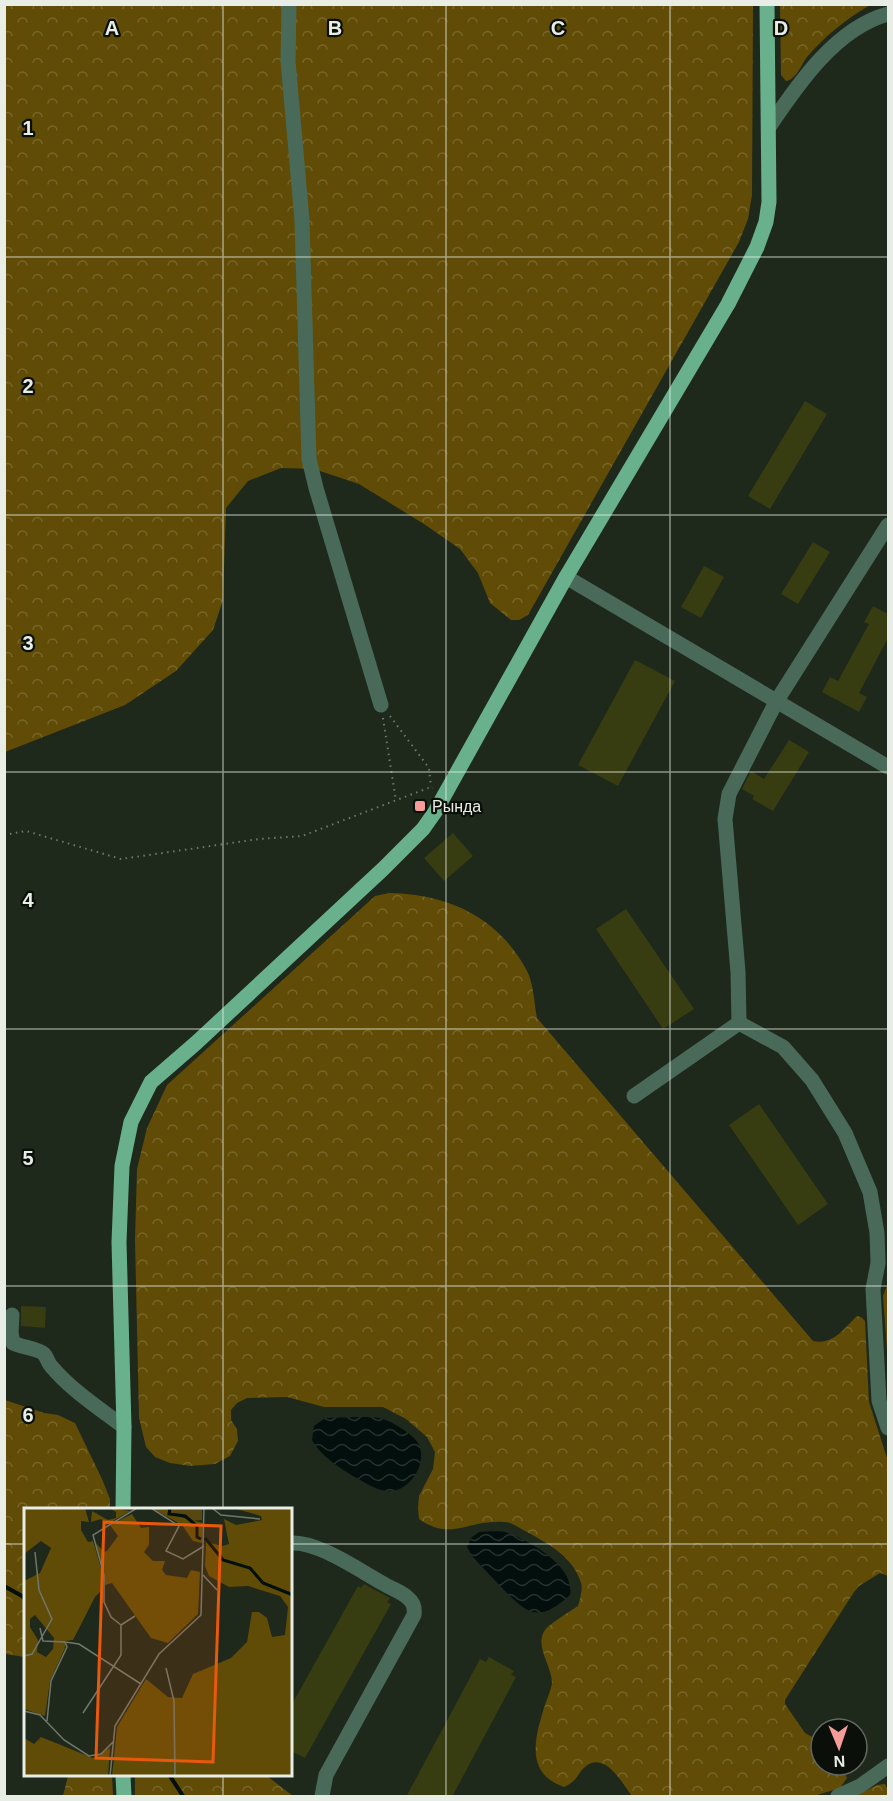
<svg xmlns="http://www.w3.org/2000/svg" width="893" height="1801" viewBox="0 0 893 1801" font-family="Arial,sans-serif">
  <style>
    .forest { fill: url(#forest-crowns) }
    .water { fill: url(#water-waves) }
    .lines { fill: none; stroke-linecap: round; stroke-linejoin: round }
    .stream { stroke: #020f0d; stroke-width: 4 }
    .building { fill: #383c11 }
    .path { stroke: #70796e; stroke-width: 2; stroke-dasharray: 1.5 4.5; stroke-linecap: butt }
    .minor { stroke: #496a59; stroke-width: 15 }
    .major { stroke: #69b08d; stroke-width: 15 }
    .grid { fill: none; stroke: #e8eee6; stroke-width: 1.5; stroke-opacity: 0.55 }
    .poi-dot { fill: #f59b9a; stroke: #0b0f09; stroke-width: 2 }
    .labels { text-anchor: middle; stroke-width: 4.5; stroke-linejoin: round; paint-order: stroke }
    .poi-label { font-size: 16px; fill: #e8eee6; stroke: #0b0f09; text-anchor: start }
    .inset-river { fill: none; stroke: #020f0d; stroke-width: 3 }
    .inset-road { fill: none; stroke: #6f776c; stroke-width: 1.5 }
    .view { fill: #e8590c; fill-opacity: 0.15; stroke: #e8590c; stroke-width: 3 }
    .inset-edge { fill: none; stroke: #e8eee6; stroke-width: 3 }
    .grid-label { font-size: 20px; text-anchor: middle; font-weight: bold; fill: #e8eee6; stroke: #0b0f09; stroke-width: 4.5; stroke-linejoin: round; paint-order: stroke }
  </style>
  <defs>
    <pattern id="forest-crowns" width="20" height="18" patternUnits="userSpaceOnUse" patternTransform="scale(1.5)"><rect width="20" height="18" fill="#604c06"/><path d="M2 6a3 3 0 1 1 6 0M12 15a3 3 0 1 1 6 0" fill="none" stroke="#77662a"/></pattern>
    <pattern id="water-waves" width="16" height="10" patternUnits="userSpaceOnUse" patternTransform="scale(1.5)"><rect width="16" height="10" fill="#020f0d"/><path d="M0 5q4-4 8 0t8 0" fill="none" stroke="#273230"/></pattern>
  </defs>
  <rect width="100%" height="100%" fill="#1e281b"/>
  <!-- forest -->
  <g class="forest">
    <path d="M5,5H753L752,195L748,219L739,242L528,615L519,620H511L490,603L478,573L460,549L424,524L359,484L314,469L281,468L248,481L226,508L223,600L213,630L176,671L125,705L5,752Z"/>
    <path d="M780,5V4L870,5C845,20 826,35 807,57C801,65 796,80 786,81L781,75Z"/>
    <path d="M389,893C447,894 497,916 526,969C534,983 534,1003 537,1018L813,1341C834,1345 843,1329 857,1316L861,1317L865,1321L869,1402L888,1461V1576L880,1573L859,1586L854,1592L785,1700V1704L805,1733L821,1742V1765H841L847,1778L840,1788L814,1796H632C622,1783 605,1750 585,1767C575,1776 580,1779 564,1787C524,1773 535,1737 545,1705C547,1699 551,1690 552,1683C552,1666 534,1646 545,1630C548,1625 572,1610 578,1606C580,1599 583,1589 581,1583C573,1556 547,1543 525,1531C518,1527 511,1522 504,1522C468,1519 452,1542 419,1519L418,1508L419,1496L433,1469L435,1452L427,1437L406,1419L383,1407H324L287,1397L247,1398L237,1403L231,1410V1420L237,1429L238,1441L230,1456L215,1464L190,1466L170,1463L155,1457L146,1447L139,1418L135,1240L137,1169L147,1128L167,1085L375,896Z"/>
    <path d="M888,1283V1401L887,1350L883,1296Z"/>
    <path d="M5,1400L44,1413L58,1415L75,1423L102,1479L110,1499V1510H26L25,1657L5,1654Z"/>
    <path d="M68,1776H112L113,1796H63Z"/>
    <path d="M135,1776H267L293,1796H135Z"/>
    <path d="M885,1784L888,1790V1796H856L877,1785Z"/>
  </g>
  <!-- water -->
  <g class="water">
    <path d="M361,1417C367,1417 374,1417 379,1418C390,1420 413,1434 418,1443C429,1463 409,1494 386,1491C374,1489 364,1482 353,1476C337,1466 321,1456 312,1440L314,1426L325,1418Z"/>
    <path d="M479,1532C488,1532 500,1530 508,1533C531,1542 575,1566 570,1595C540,1622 529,1616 504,1590C493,1578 482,1567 472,1556L467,1547L471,1538Z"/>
  </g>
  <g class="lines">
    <!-- stream -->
    <g class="stream">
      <path d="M4,1586L22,1596L26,1600"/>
      <path d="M170,1776L183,1796"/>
    </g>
  </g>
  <!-- building -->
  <g class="building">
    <path d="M805,401L827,414L770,509L748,496Z"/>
    <path d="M813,542L830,552L798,604L781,594Z"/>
    <path d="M704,566L724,577L701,618L681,607Z"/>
    <path d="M873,606L888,614V638L859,693L867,697L859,712L822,692L830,677L838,681L869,624L864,622Z"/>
    <path d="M635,660L675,681L618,786L578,765Z"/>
    <path d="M789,740L809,752L773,811L752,799L754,796L742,789L751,771L764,779Z"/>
    <path d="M453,833L473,856L444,881L424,858Z"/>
    <path d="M626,909L694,1009L663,1029L596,929Z"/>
    <path d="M759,1104L828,1204L798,1225L729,1125Z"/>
    <path d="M21,1306L46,1307L45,1328L21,1326Z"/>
    <path d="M364,1584L390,1598L387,1602L391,1604L305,1758L291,1751V1706L358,1586L361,1588Z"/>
    <path d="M489,1657L514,1671L511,1675L516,1677L452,1797H406L480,1659L486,1662Z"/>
  </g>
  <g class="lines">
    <!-- path -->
    <g class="path">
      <path d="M390,716L429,768L431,787"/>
      <path d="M383,718L396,801"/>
      <path d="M4,835L26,831L121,859L259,839L302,836L431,787L433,788"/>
    </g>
    <!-- minor -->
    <g class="minor">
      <path d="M289,4L288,61L302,220L309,459L316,488L381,705"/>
      <path d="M769,127C798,84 836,28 888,14"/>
      <path d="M566,577L888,767"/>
      <path d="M739,1023L783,1047L812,1080L845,1133L870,1192L877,1233L878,1263L873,1289L879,1401L888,1428"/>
      <path d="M634,1096L739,1023L738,972L725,819L729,794L776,702L888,525"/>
      <path d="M12,1315L11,1333L13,1343C21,1347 39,1349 44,1354C47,1357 48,1363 51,1366C71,1390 99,1408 124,1427"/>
      <path d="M291,1543C318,1541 360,1571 384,1584C392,1589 402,1592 408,1598C413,1602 415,1608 414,1615L326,1775L322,1796"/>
      <path d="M838,1796L860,1786L888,1766"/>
    </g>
    <!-- major -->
    <g class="major">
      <path d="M123,1510L124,1427L119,1242L122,1166L131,1122L151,1082L196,1043L383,869L423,829L435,812L566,577L728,304L757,247L766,222L769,202L767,4"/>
      <path d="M123,1776L124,1796"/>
    </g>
  </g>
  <!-- grid -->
  <path class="grid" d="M223,4V1510M446,4V1796M670,4V1796M4,257H888M4,515H888M4,772H888M4,1029H888M4,1286H888M4,1544H26M291,1544H888M223,1776V1796"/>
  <!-- markers -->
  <rect class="poi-dot" x="414" y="800" width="12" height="12" rx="3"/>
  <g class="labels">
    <!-- poi labels -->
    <g class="poi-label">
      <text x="432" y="812">Рында</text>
    </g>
  </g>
  <!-- overview -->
  <g transform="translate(24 1508)">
    <rect width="268" height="268" fill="#1e281b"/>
    <path d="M148,0H178V12L168,13L162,7L146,5Z" fill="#574713"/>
    <path d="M0,0H61L65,14L57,13V22L64,34L69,33L79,67L78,82L71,89L49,132L41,133V140L26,173L21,208L0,201V73L16,65L27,40L17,33L0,46ZM11,107L30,130L29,141L22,149L13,144L14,132L6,119V111ZM85,0L106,3L82,17L77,11L67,14L68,3L84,12L92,10V4ZM128,0H144L145,6L179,15L178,35L169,33L158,17ZM209,0H268V268H88L93,219L122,171L144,189L158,190L169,166L207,150L223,134L228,104H235L243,110L248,129L261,127L264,99L256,88L224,78L205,79L185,68L181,58L182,34L198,38L205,36L200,11L212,17L238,12L237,8ZM108,6L117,20L125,19V37L120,44L129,53H141L138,62L142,67L163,70L167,62L176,64L174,106L144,135L127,130L88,75L81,77L72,35L80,44L83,43L94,28L86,17ZM17,229L69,250L86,240L84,268H0V230L10,236Z" fill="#604c06" fill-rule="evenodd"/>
    <path class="inset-river" d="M146,0L145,6L161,8L173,18V29L177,31M181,30L199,52L226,60L239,75L269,87"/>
    <path class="inset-road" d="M127,0L155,18L142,43L159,51L180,38M188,0L197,7L236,11M179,67L193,82M97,117L87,109L80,94V67L69,27L113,0M16,120L19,133L41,134L43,139L27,173L23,213M41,134L55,136L117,176M0,148L8,146L28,111L15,82L11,44M142,160L150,193L151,268M0,203L16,207L40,232L65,248L77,246L89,234M59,205L97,147V117L111,108M86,268L91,218L135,146L177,107L180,0"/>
    <path class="view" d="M80,14L197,18L189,254L72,250Z"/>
    <rect width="268" height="268" class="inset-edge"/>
  </g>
  <g class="grid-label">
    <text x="112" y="35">A</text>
    <text x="335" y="35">B</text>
    <text x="558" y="35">C</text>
    <text x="781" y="35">D</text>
    <text x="28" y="135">1</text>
    <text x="28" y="393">2</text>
    <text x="28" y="650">3</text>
    <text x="28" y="907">4</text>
    <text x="28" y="1165">5</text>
    <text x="28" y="1422">6</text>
  </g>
  <!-- border -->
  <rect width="893" height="1801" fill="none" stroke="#e8eee6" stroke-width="12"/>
  <!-- north arrow -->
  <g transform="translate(839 1747) rotate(178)"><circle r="28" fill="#0b0f09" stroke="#636861" stroke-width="1.5"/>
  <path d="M0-4.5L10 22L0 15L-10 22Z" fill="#f59b9a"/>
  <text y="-9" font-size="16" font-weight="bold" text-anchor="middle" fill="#e8eee6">N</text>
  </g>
</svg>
